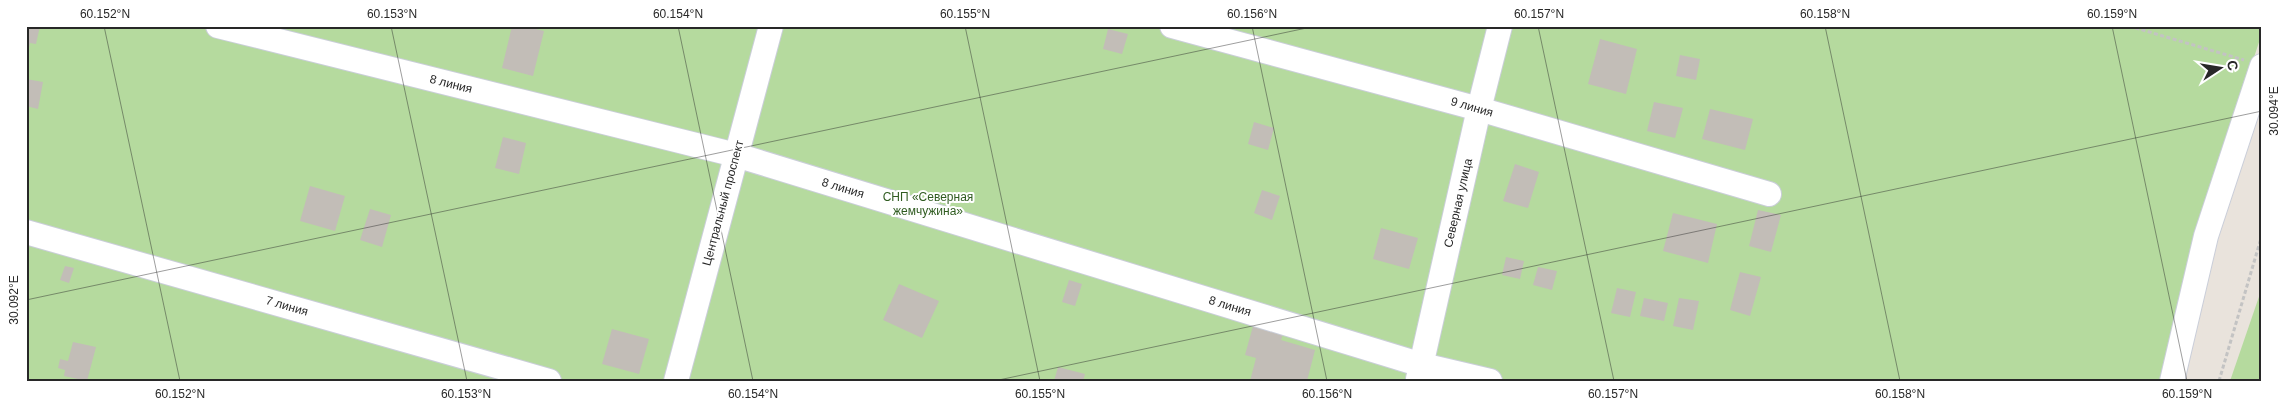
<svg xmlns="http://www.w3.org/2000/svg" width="2288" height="407" viewBox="0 0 2288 407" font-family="Arial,sans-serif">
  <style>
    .green { fill: #b5da9e }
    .building { fill: #c2bdb7 }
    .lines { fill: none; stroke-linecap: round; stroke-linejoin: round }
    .minor-casing { stroke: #caced9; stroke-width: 26 }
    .path { stroke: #c3c3c3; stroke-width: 3; stroke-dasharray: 4 2.5; stroke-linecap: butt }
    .minor { stroke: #fff; stroke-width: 24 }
    .ticks { fill: none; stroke: #282828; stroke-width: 1; stroke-opacity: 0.45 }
    .labels { text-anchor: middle; stroke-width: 4; stroke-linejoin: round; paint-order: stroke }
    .street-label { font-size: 12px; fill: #282828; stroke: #fff }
    .park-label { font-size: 12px; fill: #305c21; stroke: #fff }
    .neatline { fill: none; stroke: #282828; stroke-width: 2 }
    .ticks-label { font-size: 12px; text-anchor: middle; fill: #282828 }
  </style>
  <rect width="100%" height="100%" fill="#e9e3dc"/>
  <!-- green -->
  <g class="green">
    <path d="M26,26H2262V33L2206,203L2160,381H26Z"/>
    <path d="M2262,288V381H2230Z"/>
  </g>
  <!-- building -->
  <g class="building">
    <path d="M26,26H40L36,44L30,43L27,56Z"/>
    <path d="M512,26H524L544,31L533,76L502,68Z"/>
    <path d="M1108,29L1128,34L1122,54L1103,49Z"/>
    <path d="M1600,39L1637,49L1626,94L1588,84Z"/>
    <path d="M1680,55L1700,59L1696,80L1676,76Z"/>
    <path d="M26,79L43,82L38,109L26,106Z"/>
    <path d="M1654,102L1683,108L1675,138L1647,131Z"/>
    <path d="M1710,109L1753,119L1745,150L1702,139Z"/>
    <path d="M1254,122L1274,128L1268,150L1248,144Z"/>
    <path d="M503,137L526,143L519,174L495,168Z"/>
    <path d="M1515,164L1539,172L1528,208L1503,201Z"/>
    <path d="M310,186L345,196L335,231L300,221Z"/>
    <path d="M1262,190L1280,196L1272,220L1254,213Z"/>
    <path d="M370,209L391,215L382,247L360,240Z"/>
    <path d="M1758,210L1781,215L1771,252L1749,246Z"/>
    <path d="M1673,213L1717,224L1708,263L1663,251Z"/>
    <path d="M1381,228L1418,238L1409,269L1373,259Z"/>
    <path d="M1506,257L1524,261L1520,279L1502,275Z"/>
    <path d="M65,266L74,268L69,283L60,280Z"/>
    <path d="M1538,267L1557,271L1552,290L1533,285Z"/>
    <path d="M1740,272L1761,277L1750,316L1730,310Z"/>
    <path d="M1069,280L1082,284L1075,306L1062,302Z"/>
    <path d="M899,284L939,301L922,338L883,320Z"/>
    <path d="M1617,288L1636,292L1630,317L1611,313Z"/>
    <path d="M1644,298L1668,303L1664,321L1640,316Z"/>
    <path d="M1679,298L1699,301L1693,330L1673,326Z"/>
    <path d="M1253,326L1283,334L1281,340L1315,350L1307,381H1250L1256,358L1245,355Z"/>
    <path d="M612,329L649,339L639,374L602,364Z"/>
    <path d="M73,342L96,347L87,381L64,376L65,370L58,368L60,359L68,361Z"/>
    <path d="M1058,367L1085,374L1083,381H1054Z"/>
  </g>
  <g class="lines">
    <defs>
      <g id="minor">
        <path d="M218,26L736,155L1422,365L1490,381"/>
        <path d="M1172,26L1479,109L1769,194"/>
        <path d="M26,232L549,381"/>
        <path d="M1418,379L1479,109L1500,26"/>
        <path d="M676,381L771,26"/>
        <path d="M2172,381L2206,236L2262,66"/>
      </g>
    </defs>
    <!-- minor casing -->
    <use href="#minor" class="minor-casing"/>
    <!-- path -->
    <g class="path">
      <path d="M2129,26L2244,60"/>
      <path d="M2219,381L2262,235"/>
    </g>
    <!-- minor -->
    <use href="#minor" class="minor"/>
  </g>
  <!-- ticks -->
  <path class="ticks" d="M104,26L180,381M391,26L467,381M678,26L753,381M965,26L1040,381M1252,26L1327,381M1538,26L1614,381M1825,26L1900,381M2112,26L2187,381M26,300L1316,26M994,381L2262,111"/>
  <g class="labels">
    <!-- street labels -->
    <g class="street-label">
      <text transform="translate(451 84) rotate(14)" y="4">8 линия</text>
      <text transform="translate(1472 107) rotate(16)" y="4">9 линия</text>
      <text transform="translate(843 188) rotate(17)" y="4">8 линия</text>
      <text transform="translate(723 203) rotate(-75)" y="4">Центральный проспект</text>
      <text transform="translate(1458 203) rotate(-77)" y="4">Северная улица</text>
      <text transform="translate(287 306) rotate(16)" y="4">7 линия</text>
      <text transform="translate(1230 306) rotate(17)" y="4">8 линия</text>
    </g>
    <!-- park labels -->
    <g class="park-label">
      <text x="928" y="201">СНП «Северная<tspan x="928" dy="14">жемчужина»</tspan></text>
    </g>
  </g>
  <!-- border -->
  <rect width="2288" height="407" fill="none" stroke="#ffffff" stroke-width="55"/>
  <!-- north arrow -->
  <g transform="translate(2220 68) rotate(78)" stroke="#ffffff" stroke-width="4" paint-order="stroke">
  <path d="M0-4L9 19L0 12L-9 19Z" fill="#282828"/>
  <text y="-8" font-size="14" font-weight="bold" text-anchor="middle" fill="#282828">С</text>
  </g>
  <rect x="28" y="28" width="2232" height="352" class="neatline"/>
  <g class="ticks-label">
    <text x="105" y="18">60.152°N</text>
    <text x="392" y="18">60.153°N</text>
    <text x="678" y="18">60.154°N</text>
    <text x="965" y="18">60.155°N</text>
    <text x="1252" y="18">60.156°N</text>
    <text x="1539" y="18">60.157°N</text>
    <text x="1825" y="18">60.158°N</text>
    <text x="2112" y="18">60.159°N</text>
    <text transform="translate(2274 111) rotate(-90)" y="4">30.094°E</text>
    <text transform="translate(14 300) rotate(-90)" y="4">30.092°E</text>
    <text x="180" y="398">60.152°N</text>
    <text x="466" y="398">60.153°N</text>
    <text x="753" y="398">60.154°N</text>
    <text x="1040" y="398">60.155°N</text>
    <text x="1327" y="398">60.156°N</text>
    <text x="1613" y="398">60.157°N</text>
    <text x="1900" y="398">60.158°N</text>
    <text x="2187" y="398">60.159°N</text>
  </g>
</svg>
